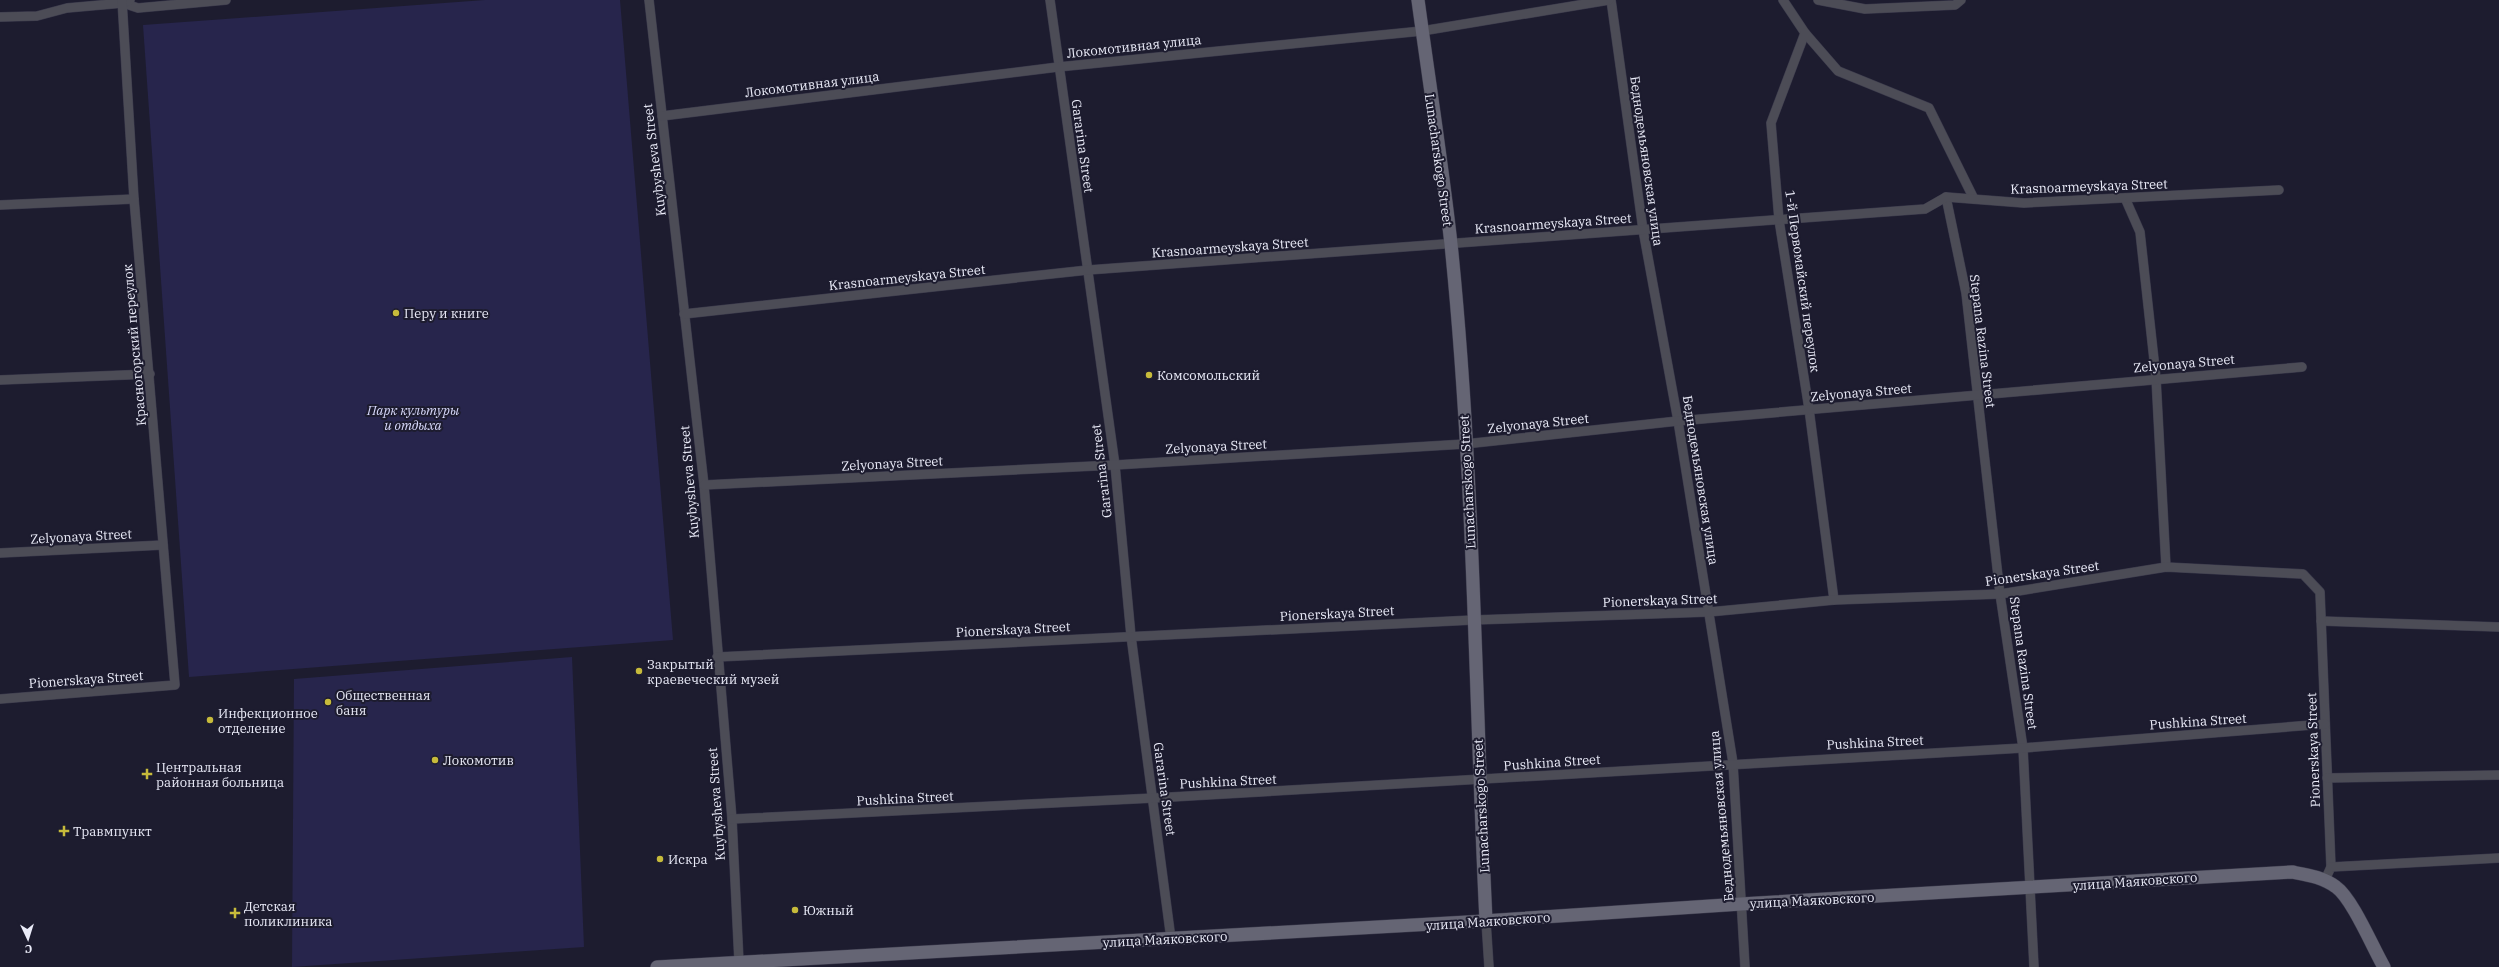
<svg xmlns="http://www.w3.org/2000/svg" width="2499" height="967" viewBox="0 0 2499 967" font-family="'IBM Plex Serif',serif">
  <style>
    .green { fill: #27254c }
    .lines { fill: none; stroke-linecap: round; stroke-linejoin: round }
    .street-casing { stroke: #3a394b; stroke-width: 10 }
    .secondary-casing { stroke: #3a394b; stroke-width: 14 }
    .street { stroke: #4c4c56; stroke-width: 9 }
    .secondary { stroke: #656574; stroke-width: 13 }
    .poi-dot { fill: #c7bb3b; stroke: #1d1c2f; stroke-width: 1.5 }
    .labels { text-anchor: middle; stroke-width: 4; stroke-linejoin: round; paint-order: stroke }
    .street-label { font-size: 13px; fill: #eaebf8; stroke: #1d1c2f }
    .poi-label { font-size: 13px; fill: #eaebf8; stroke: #1d1c2f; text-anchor: start }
    .park-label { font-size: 13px; font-style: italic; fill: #d8d9fc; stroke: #1d1c2f }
  </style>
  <rect width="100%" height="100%" fill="#1d1c2f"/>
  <!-- green -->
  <g class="green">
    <path d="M485,0H620L673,640L189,677L143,25Z"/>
    <path d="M572,657L584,947L292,967L294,679Z"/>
  </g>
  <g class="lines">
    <defs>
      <g id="street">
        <path d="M649,0L704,485L732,819L739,962"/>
        <path d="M1050,0L1115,465L1131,636L1171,939"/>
        <path d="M1611,0L1643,230L1678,421L1733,763L1745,967"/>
        <path d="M1783,0L1805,33L1771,123L1779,220L1809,409L1834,600"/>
        <path d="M1818,0L1865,9L1955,5L1961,0"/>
        <path d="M123,3L138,8L226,0"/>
        <path d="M0,17L37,16L67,8L123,3L130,0"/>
        <path d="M1805,33L1838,71L1929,108L1974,199"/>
        <path d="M662,116L1058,67L1422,31L1609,0"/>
        <path d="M1946,197L1966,293L2000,594L2023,748L2034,967"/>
        <path d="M2125,198L2140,232L2156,378L2166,567"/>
        <path d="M0,205L134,199"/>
        <path d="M684,314L1088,270L1925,209L1946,197L2024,203L2279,190"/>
        <path d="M0,380L150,374"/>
        <path d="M704,485L1115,465L1465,444L1678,421L2302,367"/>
        <path d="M0,553L163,545"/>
        <path d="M2321,621L2499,627"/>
        <path d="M717,657L1473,620L1709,612L1834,600L2000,594L2166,567L2303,574L2320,592L2331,867"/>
        <path d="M0,699L175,685L134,199L122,0"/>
        <path d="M2327,778L2499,775"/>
        <path d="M732,819L1154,798L2023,748L2325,724"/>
        <path d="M2325,880L2331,867L2499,858"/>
        <path d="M1486,921L1489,967"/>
      </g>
      <g id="secondary">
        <path d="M1418,0C1429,81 1442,163 1451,244C1474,468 1475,696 1486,921"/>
        <path d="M657,967L1468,922L1741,904L2292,872C2308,875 2323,877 2336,887C2352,898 2373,948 2384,967"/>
      </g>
    </defs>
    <!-- street casing -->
    <use href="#street" class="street-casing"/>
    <!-- secondary casing -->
    <use href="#secondary" class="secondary-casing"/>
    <!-- street -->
    <use href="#street" class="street"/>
    <!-- secondary -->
    <use href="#secondary" class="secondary"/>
  </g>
  <!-- markers -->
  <g class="poi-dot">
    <circle cx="396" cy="313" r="4"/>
    <circle cx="1149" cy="375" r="4"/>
    <circle cx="639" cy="671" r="4"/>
    <circle cx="328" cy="702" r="4"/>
    <circle cx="210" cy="720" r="4"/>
    <circle cx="435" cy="760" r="4"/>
    <path d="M145 768h4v4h4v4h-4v4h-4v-4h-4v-4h4z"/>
    <path d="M62 825h4v4h4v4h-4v4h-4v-4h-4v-4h4z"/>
    <circle cx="660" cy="859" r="4"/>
    <circle cx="795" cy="910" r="4"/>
    <path d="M233 907h4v4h4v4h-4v4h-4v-4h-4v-4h4z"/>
  </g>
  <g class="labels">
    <!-- street labels -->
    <g class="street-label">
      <text transform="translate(1134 46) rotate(-6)" y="5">Локомотивная улица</text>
      <text transform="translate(812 84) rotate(-7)" y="5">Локомотивная улица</text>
      <text transform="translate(1083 146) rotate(82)" y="5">Gararina Street</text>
      <text transform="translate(654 160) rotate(-97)" y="5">Kuybysheva Street</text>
      <text transform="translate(1439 160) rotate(82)" y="5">Lunacharskogo Street</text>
      <text transform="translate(1647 161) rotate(82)" y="5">Беднодемьяновская улица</text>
      <text transform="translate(2089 186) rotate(-2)" y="5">Krasnoarmeyskaya Street</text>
      <text transform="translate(1553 223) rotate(-4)" y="5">Krasnoarmeyskaya Street</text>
      <text transform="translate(1230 247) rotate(-4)" y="5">Krasnoarmeyskaya Street</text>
      <text transform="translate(907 277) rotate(-6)" y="5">Krasnoarmeyskaya Street</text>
      <text transform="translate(1803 281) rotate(82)" y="5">1-й Первомайский переулок</text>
      <text transform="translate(1983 341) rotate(83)" y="5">Stepana Razina Street</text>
      <text transform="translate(134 345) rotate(-95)" y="5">Красногорский переулок</text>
      <text transform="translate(2184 363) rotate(-5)" y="5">Zelyonaya Street</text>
      <text transform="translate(1861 392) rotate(-5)" y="5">Zelyonaya Street</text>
      <text transform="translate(1538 423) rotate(-6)" y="5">Zelyonaya Street</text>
      <text transform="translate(1216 446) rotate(-3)" y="5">Zelyonaya Street</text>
      <text transform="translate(892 463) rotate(-3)" y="5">Zelyonaya Street</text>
      <text transform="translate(1101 471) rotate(-97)" y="5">Gararina Street</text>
      <text transform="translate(1701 480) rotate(81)" y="5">Беднодемьяновская улица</text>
      <text transform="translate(689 482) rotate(-95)" y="5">Kuybysheva Street</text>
      <text transform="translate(1467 482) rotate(-93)" y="5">Lunacharskogo Street</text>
      <text transform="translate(81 536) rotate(-3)" y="5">Zelyonaya Street</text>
      <text transform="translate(2042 573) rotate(-8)" y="5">Pionerskaya Street</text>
      <text transform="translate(1660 600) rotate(-2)" y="5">Pionerskaya Street</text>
      <text transform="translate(1337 613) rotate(-3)" y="5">Pionerskaya Street</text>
      <text transform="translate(1013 629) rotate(-3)" y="5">Pionerskaya Street</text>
      <text transform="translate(2024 663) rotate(82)" y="5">Stepana Razina Street</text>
      <text transform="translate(86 679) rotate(-4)" y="5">Pionerskaya Street</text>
      <text transform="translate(2198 721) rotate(-4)" y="5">Pushkina Street</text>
      <text transform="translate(1875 742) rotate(-3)" y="5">Pushkina Street</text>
      <text transform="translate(2313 750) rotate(-92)" y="5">Pionerskaya Street</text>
      <text transform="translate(1552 762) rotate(-4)" y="5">Pushkina Street</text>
      <text transform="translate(1228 781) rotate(-3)" y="5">Pushkina Street</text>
      <text transform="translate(1165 789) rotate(82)" y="5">Gararina Street</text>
      <text transform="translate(905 798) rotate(-3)" y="5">Pushkina Street</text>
      <text transform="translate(716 804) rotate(-94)" y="5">Kuybysheva Street</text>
      <text transform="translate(1481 806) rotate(-93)" y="5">Lunacharskogo Street</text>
      <text transform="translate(1721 816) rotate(-95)" y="5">Беднодемьяновская улица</text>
      <text transform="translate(2135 881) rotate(-4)" y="5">улица Маяковского</text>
      <text transform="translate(1812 900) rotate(-3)" y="5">улица Маяковского</text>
      <text transform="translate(1488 921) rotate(-4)" y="5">улица Маяковского</text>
      <text transform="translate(1165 939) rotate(-3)" y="5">улица Маяковского</text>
    </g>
    <!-- poi labels -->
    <g class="poi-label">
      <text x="404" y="318">Перу и книге</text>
      <text x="1157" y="380">Комсомольский</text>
      <text x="647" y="669">Закрытый<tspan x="647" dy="15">краевеческий музей</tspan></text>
      <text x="336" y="700">Общественная<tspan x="336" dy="15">баня</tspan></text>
      <text x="218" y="718">Инфекционное<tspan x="218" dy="15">отделение</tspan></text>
      <text x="443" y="765">Локомотив</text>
      <text x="156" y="772">Центральная<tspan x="156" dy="15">районная больница</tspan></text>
      <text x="73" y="836">Травмпункт</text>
      <text x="668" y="864">Искра</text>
      <text x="244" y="911">Детская<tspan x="244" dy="15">поликлиника</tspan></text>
      <text x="803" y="915">Южный</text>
    </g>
    <!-- park labels -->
    <g class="park-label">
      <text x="413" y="415">Парк культуры<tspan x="413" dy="15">и отдыха</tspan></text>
    </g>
  </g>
  <!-- north arrow -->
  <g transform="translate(28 939) rotate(176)" stroke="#1d1c2f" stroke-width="3" paint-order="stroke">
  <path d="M0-3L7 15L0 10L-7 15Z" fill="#eaebf8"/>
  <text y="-6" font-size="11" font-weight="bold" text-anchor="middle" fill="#eaebf8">С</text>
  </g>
</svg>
